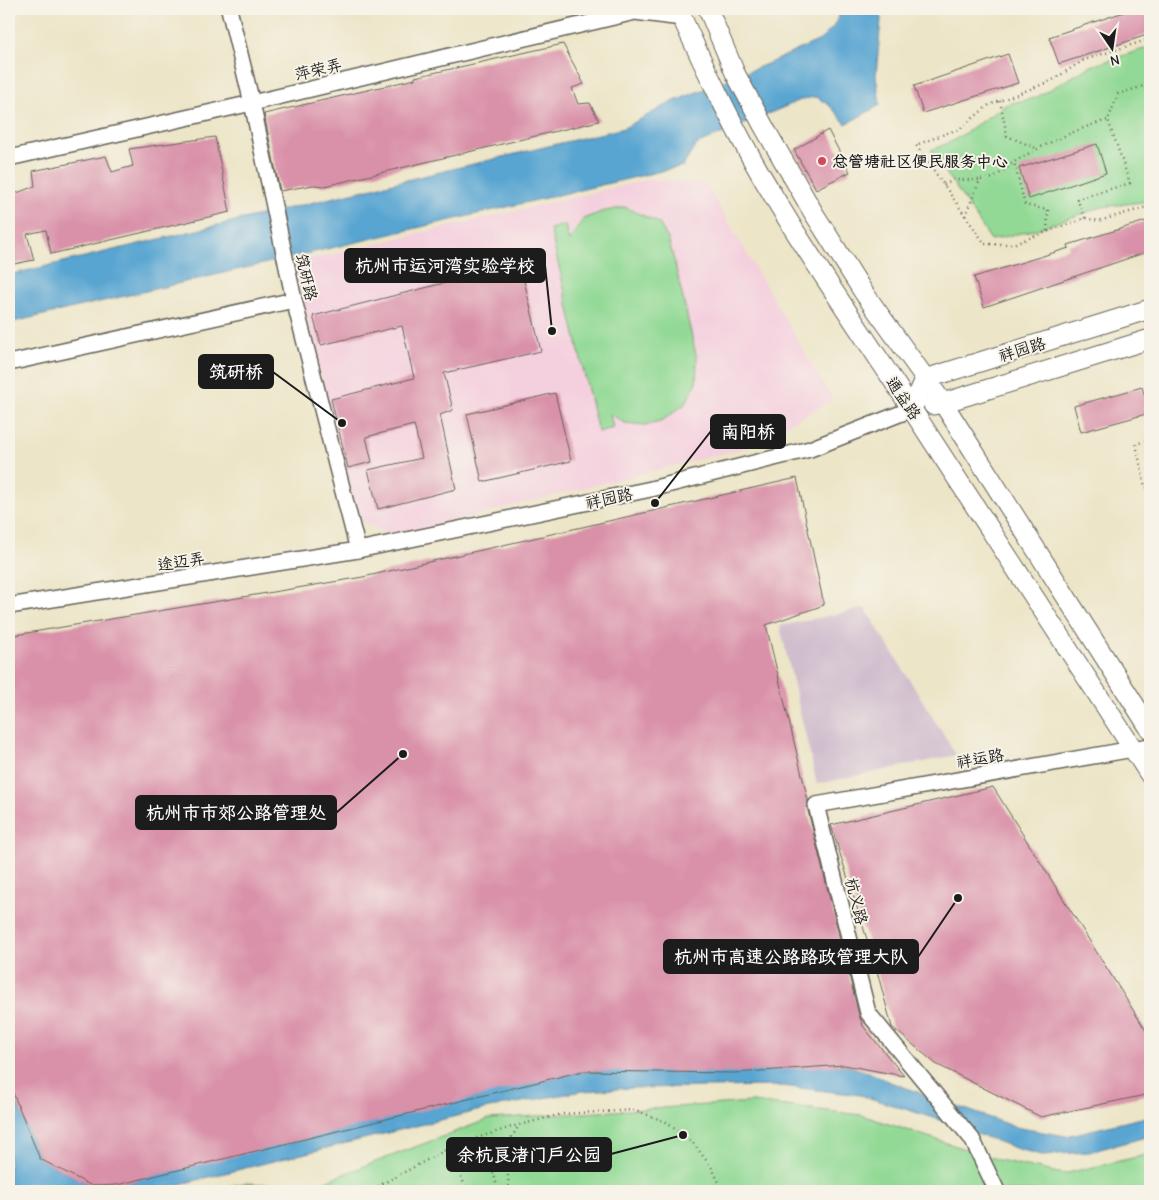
<svg xmlns="http://www.w3.org/2000/svg" width="1159" height="1200" viewBox="0 0 1159 1200" font-family="'Comic Neue','LXGW WenKai TC',sans-serif">
  <style>
    .built { fill: #f4cfde }
    .industrial { fill: #d0bdce }
    .green { fill: #91d994; stroke: #567a58 }
    .water { fill: #59a5d2; stroke: #3a6077 }
    .building { fill: #d990a9 }
    .lines { fill: none; stroke-linecap: round; stroke-linejoin: round }
    .minor-casing { stroke: #656258; stroke-width: 18 }
    .major-casing { stroke: #656258; stroke-width: 21 }
    .path { stroke: #656258; stroke-width: 2.5; stroke-dasharray: 1 4; stroke-linecap: butt }
    .minor { stroke: #fff; stroke-width: 15 }
    .major { stroke: #fff; stroke-width: 19 }
    .poi-dot { fill: #d1495b; stroke: #f7f3e8; stroke-width: 2 }
    .labels { text-anchor: middle; stroke-width: 4; stroke-linejoin: round; paint-order: stroke }
    .street-label { font-size: 16px; fill: #1c1c1c; stroke: #f7f3e8 }
    .poi-label { font-size: 16px; font-weight: bold; fill: #1c1c1c; stroke: #f7f3e8; text-anchor: start }
    .leader { fill: none; stroke: #1c1c1c; stroke-width: 2 }
    .callout-dot { fill: #1c1c1c; stroke: #f7f3e8; stroke-width: 2 }
    .callout { fill: #1c1c1c; stroke: #1c1c1c; stroke-width: 2 }
    .callout-label { font-size: 18px; text-anchor: middle; font-weight: bold; fill: #fff }
  </style>
  <rect width="100%" height="100%" fill="#f7f3e8"/>
  <filter id="ink" filterUnits="userSpaceOnUse"><feTurbulence type="fractalNoise" baseFrequency=".02" numOctaves="2"/><feDisplacementMap in="SourceGraphic" scale="10" xChannelSelector="R" yChannelSelector="G"/><feConvolveMatrix kernelMatrix="1 2 1 2 8 2 1 2 1" color-interpolation-filters="sRGB"/></filter>
  <filter id="wash" filterUnits="userSpaceOnUse"><feTurbulence type="fractalNoise" baseFrequency=".0096" numOctaves="4" result="noise"/><feDisplacementMap in="SourceGraphic" scale="20" xChannelSelector="R" yChannelSelector="G"/><feGaussianBlur stdDeviation="1.12" result="paint"/><feColorMatrix in="noise" values="0 0 0 0 0 0 0 0 0 0 0 0 0 0 0 0 0 1.4 0 .05"/><feComposite in="paint" operator="in"/></filter>
  <g filter="url(#wash)">
    <rect width="100%" height="100%" fill="#ece5c7"/>
    <!-- built -->
    <path class="built" d="M651,179L706,184L833,400L741,449L391,536L358,519L293,263Z"/>
    <!-- industrial -->
    <path class="industrial" d="M865,608L956,755L817,784L780,626Z"/>
    <!-- green -->
    <g class="green">
      <path d="M1150,47V201L1102,207L1034,230L991,240L931,150L953,141L1007,104L1035,98L1091,66Z"/>
      <path d="M625,207L659,223L668,239L674,260L697,359L696,384L685,404L663,420L646,425L625,423L610,414L613,428L598,432L550,229L565,225L569,241L583,219L601,212Z"/>
      <path d="M753,1102L861,1115L999,1160L1063,1174L1150,1154V1191H205L245,1183L312,1186L489,1119Z"/>
    </g>
    <!-- water -->
    <g class="water">
      <path d="M842,9H882L876,75L880,105L846,124L829,105L816,97L803,99L696,145L683,166L9,323V275L624,128L672,102L767,64L820,40L835,25Z"/>
      <path d="M670,1065L739,1067L844,1065L871,1073L890,1082L1015,1127L1066,1136L1150,1116V1136L1089,1152L1042,1155L1018,1149L934,1118L860,1095L782,1086L632,1088L583,1091L489,1108L152,1191H9V1083L40,1159L92,1186L117,1185L536,1076Z"/>
    </g>
    <g id="blocks">
      <!-- building -->
      <g class="building">
        <path d="M1133,9H1145L1150,26V34L1059,64L1049,37Z"/>
        <path d="M563,44L584,84L572,88L578,104L590,103L599,121L325,186L313,185L280,191L264,114L415,79V77Z"/>
        <path d="M1008,54L1018,83L923,113L914,86Z"/>
        <path d="M828,130L850,172L816,189L794,150Z"/>
        <path d="M215,137L230,212L51,254L46,230L27,234L34,260L9,265V196L35,186L33,171L106,156L112,172L133,166L129,149Z"/>
        <path d="M1097,144L1106,173L1029,199L1019,168Z"/>
        <path d="M1146,221L1150,235V251L984,307L974,277L1069,248L1068,245Z"/>
        <path d="M520,264L541,351L444,373L453,410L440,415L456,489L378,509L368,470L422,458L414,425L366,437L372,462L348,468L331,399L414,378L402,326L321,345L313,316Z"/>
        <path d="M1142,387L1150,413L1081,432L1074,406Z"/>
        <path d="M555,393L571,461L482,482L467,414Z"/>
        <path d="M797,478L824,605L766,625L808,800L807,807L859,1015L863,1026L904,1076L844,1065L734,1073L583,1071L117,1185L92,1186L40,1159L9,1083V885L12,884L9,872V636L363,577Z"/>
        <path d="M993,787L1150,1037V1094L1041,1117L936,1064L892,1027L877,971L831,825Z"/>
      </g>
    </g>
  </g>
  <g filter="url(#ink)">
    <use href="#blocks" fill-opacity="0" stroke="#656258" stroke-width="1"/>
    <g class="lines">
      <defs>
        <g id="minor">
          <path d="M229,9L252,103L294,300L358,550"/>
          <path d="M9,158L252,103L635,12L682,18"/>
          <path d="M9,363L294,300"/>
          <path d="M9,606L358,550L651,489L810,449L912,409"/>
          <path d="M997,1191L972,1139L868,1013L816,805L1150,746"/>
        </g>
        <g id="major">
          <path d="M678,9C708,75 739,140 777,202C820,274 868,341 913,411C993,532 1070,654 1150,775"/>
          <path d="M708,9L735,73L764,127L813,212L864,293L943,403L1150,729"/>
          <path d="M933,405L943,403L1150,339"/>
          <path d="M912,409L925,379L1150,309"/>
        </g>
      </defs>
      <!-- minor casing -->
      <use href="#minor" class="minor-casing"/>
      <!-- major casing -->
      <use href="#major" class="major-casing"/>
      <!-- path -->
      <g class="path">
        <path d="M1150,39L1084,60L1051,81L989,105L961,128L916,145L985,244H1013L1085,218L1099,221L1150,206"/>
        <path d="M1000,101L1007,136L1038,149"/>
        <path d="M944,185L953,180H980"/>
        <path d="M965,216L980,180L994,178L1014,162"/>
        <path d="M1085,218L1077,199L1130,183L1108,120L1118,94L1150,84"/>
        <path d="M1047,231L1048,210L1025,205L1014,162C1044,145 1075,129 1108,120"/>
        <path d="M1150,439L1136,444L1145,487L1150,488"/>
        <path d="M369,1191L455,1145L518,1125"/>
        <path d="M466,1191L467,1190L457,1168L463,1155L479,1153L494,1174L498,1191"/>
        <path d="M509,1191L506,1147L519,1125L562,1114L635,1110L666,1122L694,1144L712,1168L723,1191"/>
      </g>
      <!-- minor -->
      <use href="#minor" class="minor"/>
      <!-- major -->
      <use href="#major" class="major"/>
    </g>
  </g>
  <!-- markers -->
  <circle class="poi-dot" cx="822" cy="161" r="5"/>
  <g class="labels">
    <!-- street labels -->
    <g class="street-label">
      <text transform="translate(318 69) rotate(-13)" y="6">萍荣弄</text>
      <text transform="translate(307 277) rotate(77)" y="6">筑研路</text>
      <text transform="translate(1022 349) rotate(-17)" y="6">祥园路</text>
      <text transform="translate(904 398) rotate(56)" y="6">通益路</text>
      <text transform="translate(609 498) rotate(-12)" y="6">祥园路</text>
      <text transform="translate(181 561) rotate(-9)" y="6">途迈弄</text>
      <text transform="translate(980 758) rotate(-10)" y="6">祥运路</text>
      <text transform="translate(857 901) rotate(76)" y="6">杭义路</text>
    </g>
    <!-- poi labels -->
    <g class="poi-label">
      <text x="832" y="167">总管塘社区便民服务中心</text>
    </g>
  </g>
  <!-- callouts -->
  <path class="leader" d="M552 331L545 265M342 423L273 372M655 503L711 431M403 754L336 813M958 898L918 957M683 1135L611 1154"/>
  <g class="callout-dot">
    <circle cx="552" cy="331" r="5"/>
    <circle cx="342" cy="423" r="5"/>
    <circle cx="655" cy="503" r="5"/>
    <circle cx="403" cy="754" r="5"/>
    <circle cx="958" cy="898" r="5"/>
    <circle cx="683" cy="1135" r="5"/>
  </g>
  <g class="callout">
    <rect x="345" y="249" width="200" height="33" rx="5"/>
    <rect x="199" y="355" width="74" height="33" rx="5"/>
    <rect x="711" y="415" width="74" height="33" rx="5"/>
    <rect x="136" y="796" width="200" height="33" rx="5"/>
    <rect x="664" y="940" width="254" height="33" rx="5"/>
    <rect x="447" y="1138" width="164" height="33" rx="5"/>
  </g>
  <g class="callout-label">
    <text x="445" y="272">杭州市运河湾实验学校</text>
    <text x="236" y="378">筑研桥</text>
    <text x="748" y="438">南阳桥</text>
    <text x="236" y="819">杭州市市郊公路管理处</text>
    <text x="791" y="963">杭州市高速公路路政管理大队</text>
    <text x="529" y="1161">余杭良渚门户公园</text>
  </g>
  <!-- margin -->
  <rect width="1159" height="1200" fill="none" stroke="#f7f3e8" stroke-width="30"/>
  <!-- north arrow -->
  <g transform="translate(1112 48) rotate(167)" stroke="#f7f3e8" stroke-width="4" paint-order="stroke">
  <path d="M0-4L9 19L0 12L-9 19Z" fill="#1c1c1c"/>
  <text y="-8" font-size="14" font-weight="bold" text-anchor="middle" fill="#1c1c1c">N</text>
  </g>
</svg>
